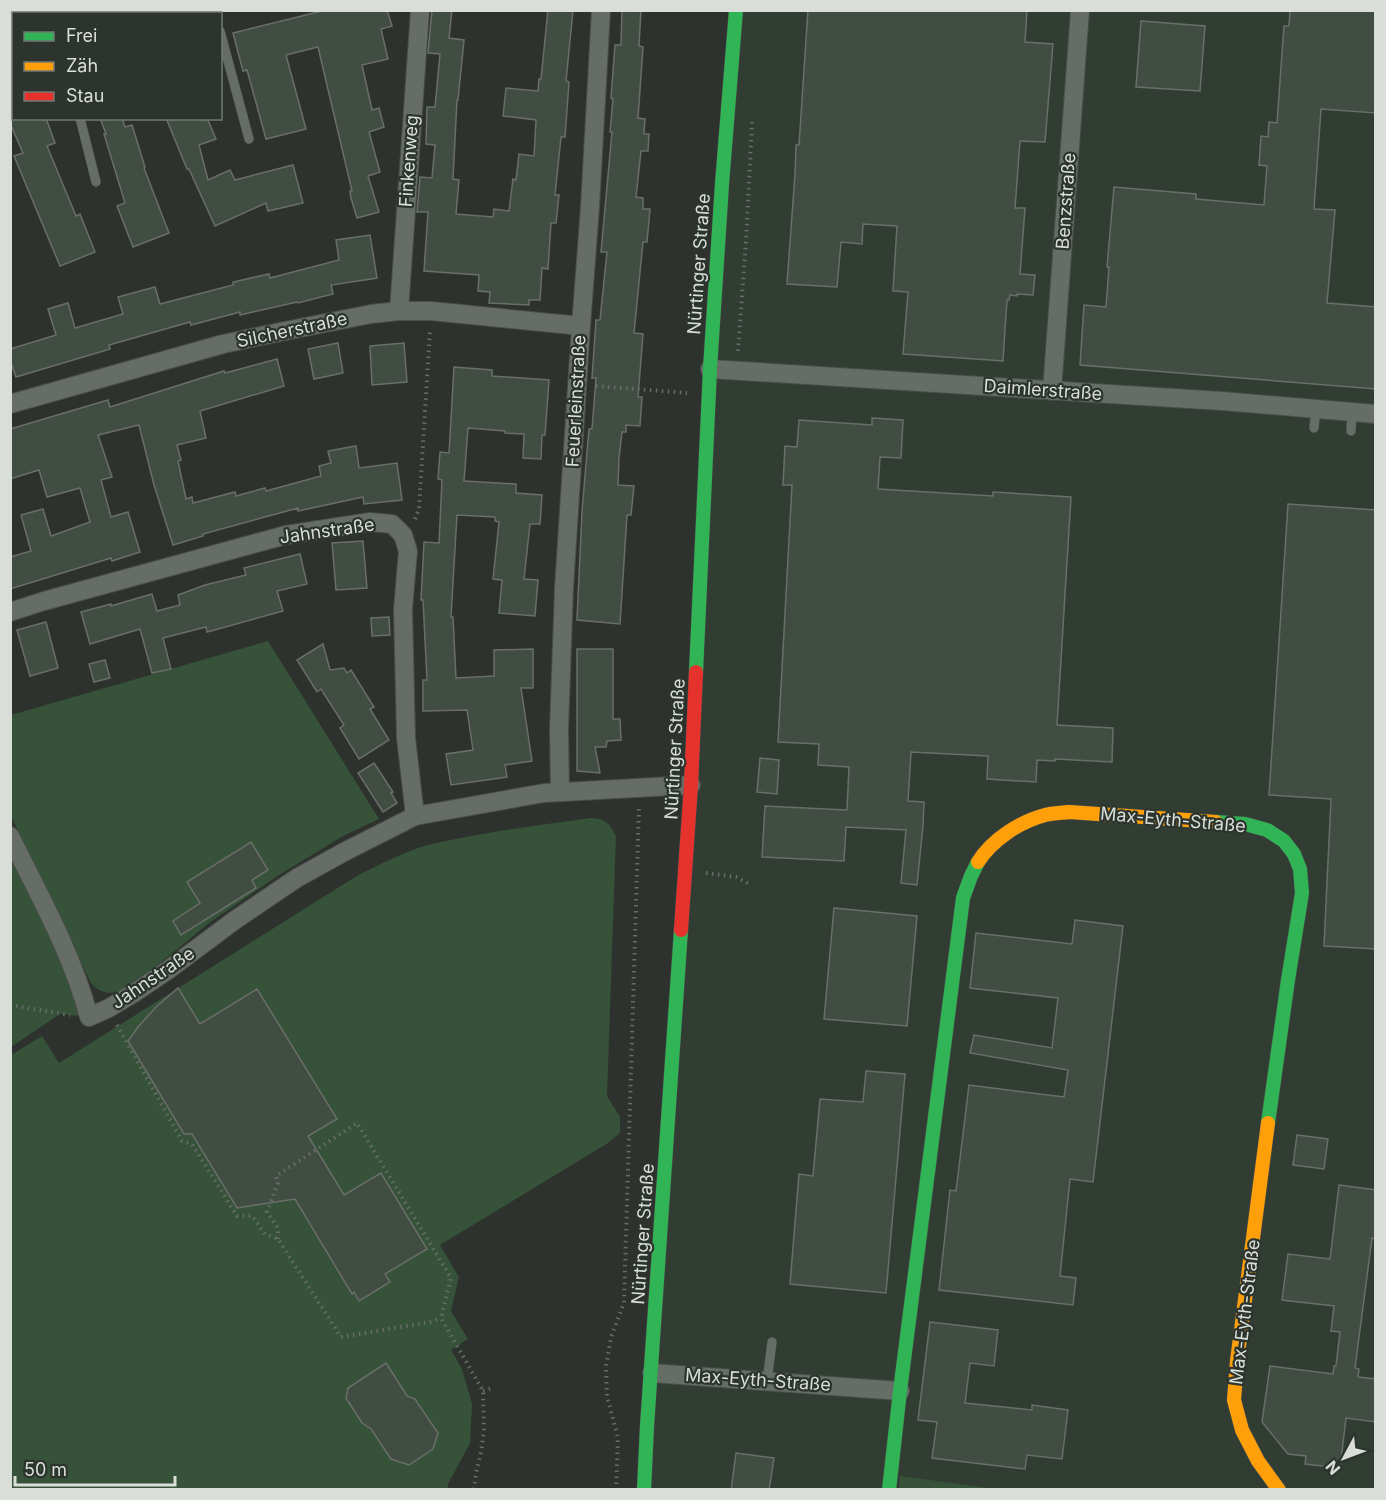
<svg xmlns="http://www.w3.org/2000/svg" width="1386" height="1500" viewBox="0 0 1386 1500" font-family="Inter,sans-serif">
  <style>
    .built { fill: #313d32 }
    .green { fill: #365238 }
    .building { fill: #414d42; stroke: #6a6e6a; stroke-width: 1.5 }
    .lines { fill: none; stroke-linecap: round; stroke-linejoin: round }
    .lane-casing { stroke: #4a4d4a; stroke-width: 10 }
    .street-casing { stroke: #4a4d4a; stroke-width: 20 }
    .fast-casing { stroke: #4a4d4a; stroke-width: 15 }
    .slow-casing { stroke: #4a4d4a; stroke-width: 15 }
    .jam-casing { stroke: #4a4d4a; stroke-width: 15 }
    .path { stroke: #676d68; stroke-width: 4; stroke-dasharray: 1.5 4.5; stroke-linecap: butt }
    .lane { stroke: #656d66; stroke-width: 9 }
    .street { stroke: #656d66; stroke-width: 18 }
    .fast { stroke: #30b455; stroke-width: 14 }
    .slow { stroke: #ff9f0a; stroke-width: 14 }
    .jam { stroke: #e5322d; stroke-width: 14 }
    .labels { text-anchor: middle; stroke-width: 4.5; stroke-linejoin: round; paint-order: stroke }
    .street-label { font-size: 18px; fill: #d9ded9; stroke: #2c342d }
  </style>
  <rect width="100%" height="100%" fill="#2e322e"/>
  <!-- built -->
  <path class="built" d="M736,11H1375V1489L644,1490Z"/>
  <!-- green -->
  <g class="green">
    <path d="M11,11H136L126,14H14L13,45L11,46Z"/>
    <path d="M268,641L379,819L343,836L279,875L209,923L158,965L119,991C107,995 99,992 91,983L11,816V715Z"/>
    <path d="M590,818C605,819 609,822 616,836L607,1096L620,1117V1133L608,1143L440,1245L459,1277L451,1311L468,1339L451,1350L462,1369L472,1404L470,1443L448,1484V1489H11V1055L42,1036L59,1063L360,874C382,864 405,851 428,845C481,832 536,826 590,818Z"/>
    <path d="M10,836L89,1017L60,1014L11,1047Z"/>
    <path d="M900,1476L997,1489L899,1490Z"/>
  </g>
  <!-- building -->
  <g class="building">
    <path d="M326,10H387L392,26L381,29L388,59L362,65L372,110L379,108L384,127L369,132L380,172L368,176L379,212L357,218L351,198L350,191H352L318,47L286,55L306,129L266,139L247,70L243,71L233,33Z"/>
    <path d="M432,10H452L449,38L464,40L458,100H457L453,179L459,180L456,214L493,217L494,209L509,211L513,179L516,180L519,154L534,156L536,120L503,116L506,88L538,91L539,79H541L548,10H573L566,81L569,82L565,137H561L555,195H559L556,223H551L548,269L542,268L540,300H529V305L489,303L490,292L478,291L479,275L424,271L428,212H417L420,177L432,178L435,145L426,144L427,107H435L440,54L428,53Z"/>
    <path d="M622,10H641L639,46L643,47L638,118L645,119L644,134H649L648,151H641L636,197L643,198V209H650L647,242H643L634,333L643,334L638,397H642L640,426L626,425V432H622L619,458L618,485L634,486L631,515H627L620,624L577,620L582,511L589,429H592L596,378H592L596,320H600L607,252H601L612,132H610L613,99L611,98L615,45H621Z"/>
    <path d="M808,10H1027L1025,42L1053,44L1045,142L1020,141L1015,208H1025L1020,274L1035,275L1033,295L1017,294V296L1010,295L1009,300H1007L1003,361L903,354L908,292L893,291L897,226L863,224L862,244L841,242L837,287L787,284L795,174L796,145H799Z"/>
    <path d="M1290,10H1376V113L1321,109L1314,209L1335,210L1327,303L1376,307V389L1080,365L1084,305L1106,307L1109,267H1107L1114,187L1196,194V199L1264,205L1267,166L1259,165L1261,136L1268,137L1269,122L1277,123L1284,26H1289Z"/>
    <path d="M1141,21L1205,26L1200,91L1136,87Z"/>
    <path d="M10,118H46L55,143L47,146L76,216L80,214L95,252L60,266L14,156L23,153L10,123Z"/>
    <path d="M100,118H122L125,127L132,125L145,167L144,168L169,233L133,247L117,206L125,203L104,134H106Z"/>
    <path d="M166,118H207L216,139L199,145L208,180L230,170L235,180L293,165L303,203L268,211L266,203L215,226L189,169H187Z"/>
    <path d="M370,235L377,278L331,285L333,294L298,303L297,302L240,315V312L191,325L190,322L109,345L110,349L16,377L10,360V349L56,335L48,309L68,303L75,328L123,314L118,297L155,287L160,304L233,285V282L269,274L270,278L339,260L336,240Z"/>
    <path d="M338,343L343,373L314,379L308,349Z"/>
    <path d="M404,343L407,382L372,385L370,346Z"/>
    <path d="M277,359L284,386L200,411L206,438L177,445L181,460L178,461L186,499L192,497L193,503L235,492L236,496L265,488L266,491L321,476L319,466L331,463L328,451L356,446L359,468L397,463L402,500L364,504L363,497L298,511V508L203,534V536L173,545L154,485L139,425L98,435L112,477L101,480L111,517L128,512L140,552L112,561L111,558L10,589V557L31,551L21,515L43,509L51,536L90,522L80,488L47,497L39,470L10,479V429L108,400L110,407L224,371L225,373Z"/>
    <path d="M454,367L492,370V376L549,380L545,435H542L541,459L523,458L524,434L505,433V431L468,428L464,481L516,484V493L542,495L540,524H530L524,579L538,580L535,616L499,613L502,580L493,579L499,522L495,521V517L457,515L451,617H453L456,678L494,676V650L533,649V688H521L532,761L505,765L507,777L451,785L446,754L473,750L467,710L423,711V680H427L423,600H421L424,542L439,543L442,480L438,479L440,452L449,453Z"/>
    <path d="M872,418L903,420L901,458L880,457L878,489L993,496V492L1071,497L1057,725L1113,728L1112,762L1055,759V761L1037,760L1036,782L987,779L988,756L911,752L908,801L924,802L923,825L917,885L901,883L906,830L846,827L844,861L762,857L765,806L847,810L849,767L818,765L819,744L778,742L792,485H783L785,446L797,447L799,420L872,425Z"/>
    <path d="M1288,504L1376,510V949L1324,946L1331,799L1269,795Z"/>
    <path d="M363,541L367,588L336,590L332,543Z"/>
    <path d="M300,554L307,584L277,591L283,611L207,632L206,627L163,638L171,669L152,673L140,629L90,644L81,612L111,604V606L152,594L157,611L180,605L178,595L205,585L246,575L244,568Z"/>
    <path d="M389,617L390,635L372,636L371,618Z"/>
    <path d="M46,622L58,668L30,676L17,630Z"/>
    <path d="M323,644L330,670L344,668L347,673L351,670L374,707L370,709L389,740L359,759L340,728L344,725L321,689L317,692L297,660Z"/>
    <path d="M577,649H613V719H620L621,740L607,741L606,747H595L600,773L577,771Z"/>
    <path d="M105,660L110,678L94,682L89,664Z"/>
    <path d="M760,758L779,760L777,794L757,792Z"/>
    <path d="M374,763L393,792L391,793L397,803L383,812L358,773Z"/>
    <path d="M251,842L268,870L252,880L256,888L181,935L173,921L200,903L187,882Z"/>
    <path d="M834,908L917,916L907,1026L824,1019Z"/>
    <path d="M1075,920L1123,926L1093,1182L1070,1179L1060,1276L1076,1278L1073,1305L939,1290L950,1190L956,1191L969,1085L1064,1097L1068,1070L970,1053L974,1035L1052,1048L1058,998L970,988L976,933L1072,944Z"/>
    <path d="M178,988L200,1024L257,989L337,1119L308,1136L344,1195L381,1173L427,1249L385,1274L390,1282L359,1301L354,1292L352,1294L295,1199L237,1208L192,1134H184L128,1041L138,1027L157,1006Z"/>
    <path d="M866,1071L905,1074L886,1293L790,1284L799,1174L813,1176L820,1099L863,1102Z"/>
    <path d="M1297,1135L1328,1139L1324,1169L1293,1165Z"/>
    <path d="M1339,1185L1376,1190V1239L1372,1238L1355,1368L1359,1369L1358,1377L1376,1379V1422L1346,1418L1340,1468L1305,1464L1306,1456L1288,1454L1262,1422L1270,1366L1333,1374L1334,1366H1336L1340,1332L1331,1331L1334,1306L1282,1300L1288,1254L1330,1259Z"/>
    <path d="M930,1322L998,1330L994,1366L970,1363L965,1403L1032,1410V1405L1068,1410L1062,1459L1027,1455L1025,1469L932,1458L937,1422L918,1420Z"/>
    <path d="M386,1363L407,1396L415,1399L438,1433L433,1449L409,1465L391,1459L371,1429L362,1423L346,1398L348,1388Z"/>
    <path d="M736,1453L774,1458L769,1490H731Z"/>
  </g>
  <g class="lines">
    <defs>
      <g id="lane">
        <path d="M215,10L216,14"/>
        <path d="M220,31L249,139"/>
        <path d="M80,118L96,182"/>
        <path d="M1314,428L1316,409"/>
        <path d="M1351,431L1352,412"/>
        <path d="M767,1381L772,1342"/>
      </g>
      <g id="street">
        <path d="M126,14L136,10"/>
        <path d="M10,46L14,45"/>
        <path d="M399,311L420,10"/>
        <path d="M710,369L1222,401L1376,414"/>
        <path d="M1052,391L1080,10"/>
        <path d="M10,404L223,344L285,331L371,314L399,311H431L581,326"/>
        <path d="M10,612L44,601L286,535L370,522L392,524L403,535L408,551L403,609L406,738L415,816"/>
        <path d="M560,792L559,729L564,588L581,326L590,207L601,10"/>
        <path d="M10,836C39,895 72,953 89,1017L109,1008L134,993L168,970L235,920L297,878L344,852L415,816L544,793L691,785"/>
        <path d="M652,1373L900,1391"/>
      </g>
      <g id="fast">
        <path d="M696,672L710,369L722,184L736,10"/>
        <path d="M1216,822L1245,824L1267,830L1284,841L1294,854L1300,869L1302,893L1288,980L1268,1123"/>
        <path d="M644,1490L647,1426L681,930"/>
        <path d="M889,1490L900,1391L963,898L971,876L978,862"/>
      </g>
      <g id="slow">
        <path d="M978,862C992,840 1019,822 1045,815C1053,813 1061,813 1069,812L1216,822"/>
        <path d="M1268,1123L1237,1361L1234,1400L1242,1430L1258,1461L1279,1490"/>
      </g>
      <path id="jam" d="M681,930L691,785L696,672"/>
    </defs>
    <!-- lane casing -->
    <use href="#lane" class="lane-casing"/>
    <!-- street casing -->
    <use href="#street" class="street-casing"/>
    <!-- fast casing -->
    <use href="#fast" class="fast-casing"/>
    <!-- slow casing -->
    <use href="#slow" class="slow-casing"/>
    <!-- jam casing -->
    <use href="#jam" class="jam-casing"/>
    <!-- path -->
    <g class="path">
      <path d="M738,351L746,242L752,122"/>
      <path d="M596,386L687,393"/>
      <path d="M415,519L419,509L430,330"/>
      <path d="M706,873L736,877L751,885"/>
      <path d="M10,1005L70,1015"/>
      <path d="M117,1025L182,1141L192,1144L237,1216H252L265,1234L278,1239L341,1337L430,1322L441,1318"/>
      <path d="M278,1239V1228L267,1212L278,1183L276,1176L357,1123L451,1278L441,1318L483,1391L484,1430L481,1452L476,1473L474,1490"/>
      <path d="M483,1391L492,1388"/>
      <path d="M616,1490L618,1438L607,1396L606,1366L611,1337L624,1303L639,806"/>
    </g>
    <!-- lane -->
    <use href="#lane" class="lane"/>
    <!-- street -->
    <use href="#street" class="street"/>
    <!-- fast -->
    <use href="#fast" class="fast"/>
    <!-- slow -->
    <use href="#slow" class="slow"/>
    <!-- jam -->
    <use href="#jam" class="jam"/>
  </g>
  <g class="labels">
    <!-- street labels -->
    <g class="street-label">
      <text transform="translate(409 161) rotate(-86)" y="6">Finkenweg</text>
      <text transform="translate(1066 201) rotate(-86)" y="6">Benzstraße</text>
      <text transform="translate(699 264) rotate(-86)" y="6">Nürtinger Straße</text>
      <text transform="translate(292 330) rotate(-12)" y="6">Silcherstraße</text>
      <text transform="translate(1043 390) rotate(4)" y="6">Daimlerstraße</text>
      <text transform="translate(576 401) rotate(-87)" y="6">Feuerleinstraße</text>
      <text transform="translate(327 531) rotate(-8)" y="6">Jahnstraße</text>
      <text transform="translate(675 749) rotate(-87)" y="6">Nürtinger Straße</text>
      <text transform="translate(1173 820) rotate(5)" y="6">Max-Eyth-Straße</text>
      <text transform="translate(153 978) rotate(-34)" y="6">Jahnstraße</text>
      <text transform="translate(643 1234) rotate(-86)" y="6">Nürtinger Straße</text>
      <text transform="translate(1245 1312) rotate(-83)" y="6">Max-Eyth-Straße</text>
      <text transform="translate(758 1380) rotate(4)" y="6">Max-Eyth-Straße</text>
    </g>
  </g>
  <!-- border -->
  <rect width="1386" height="1500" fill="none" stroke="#d9ded9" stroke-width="24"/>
  <!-- legend -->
  <rect x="12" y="12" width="210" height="108" fill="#2c342d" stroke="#717872" stroke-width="1.5"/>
  <rect x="24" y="32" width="30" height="9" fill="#30b455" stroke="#717872" stroke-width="1.5"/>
  <text x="66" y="42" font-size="18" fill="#d9ded9">Frei</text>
  <rect x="24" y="62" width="30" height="9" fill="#ff9f0a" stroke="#717872" stroke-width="1.5"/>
  <text x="66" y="72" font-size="18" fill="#d9ded9">Zäh</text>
  <rect x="24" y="92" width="30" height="9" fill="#e5322d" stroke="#717872" stroke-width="1.5"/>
  <text x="66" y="102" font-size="18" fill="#d9ded9">Stau</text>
  <!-- north arrow -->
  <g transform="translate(1344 1458) rotate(229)" stroke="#2c342d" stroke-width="4.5" paint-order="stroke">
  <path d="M0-4.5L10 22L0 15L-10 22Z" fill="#d9ded9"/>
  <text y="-9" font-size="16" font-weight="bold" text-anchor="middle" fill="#d9ded9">N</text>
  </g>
  <!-- scale -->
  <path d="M15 1476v9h160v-9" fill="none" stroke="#d9ded9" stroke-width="3"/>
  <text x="24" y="1476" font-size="18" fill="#d9ded9" stroke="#2c342d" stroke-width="4.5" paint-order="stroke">50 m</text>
</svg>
